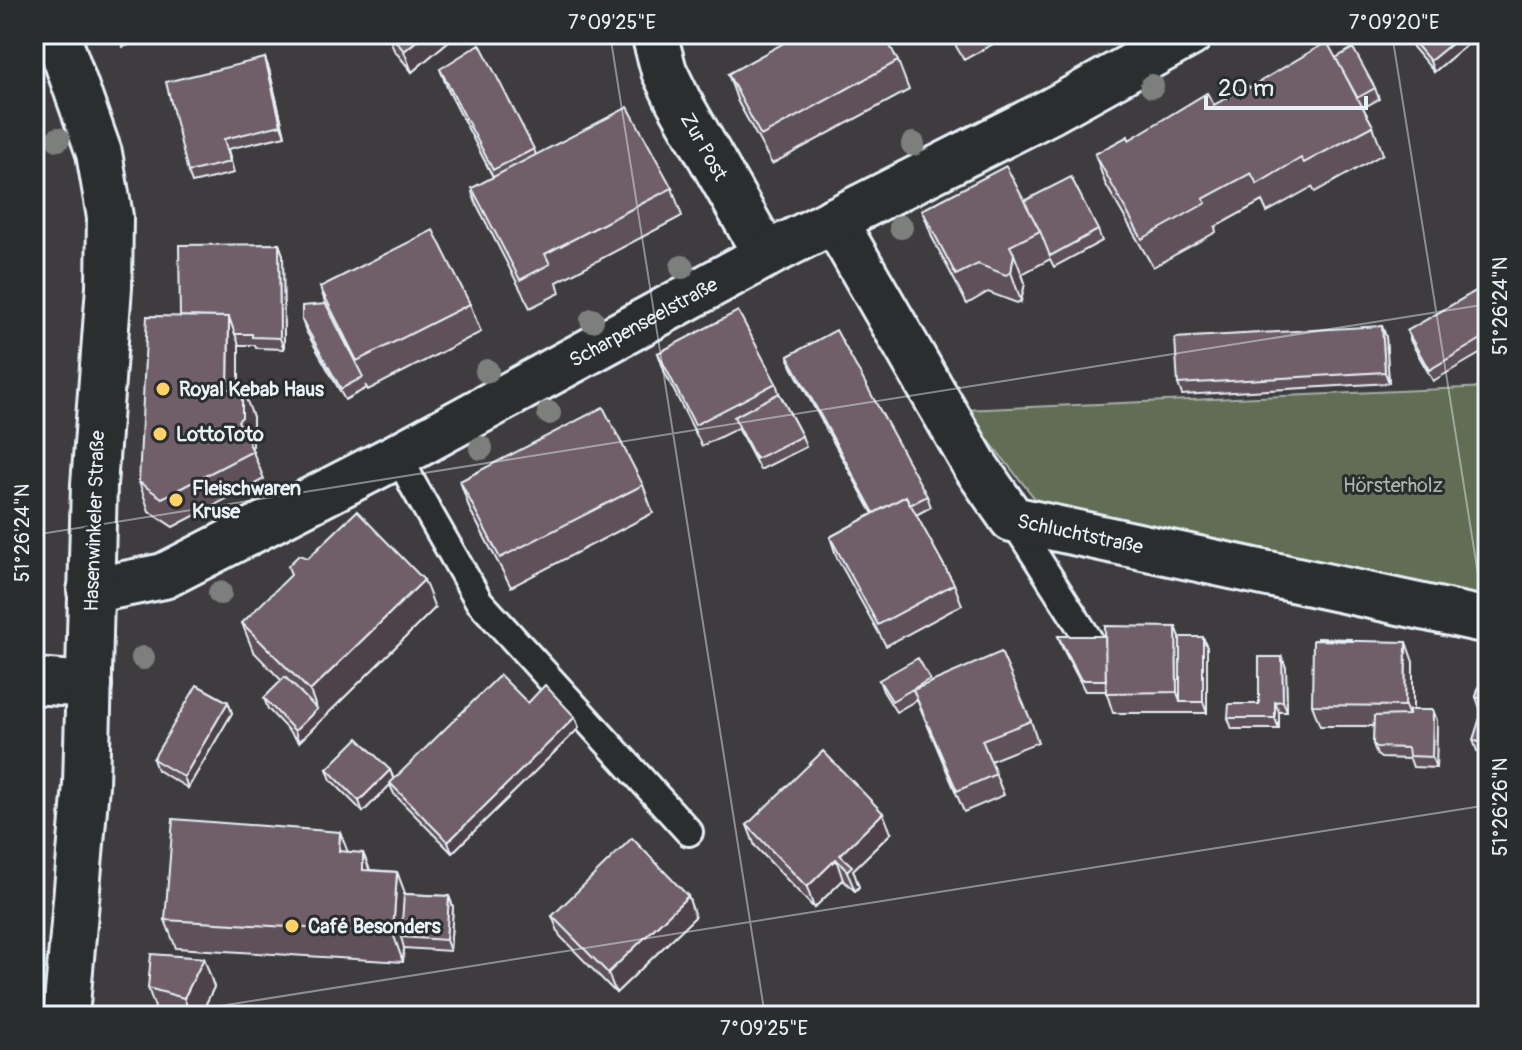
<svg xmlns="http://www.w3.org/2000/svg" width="1522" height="1050" font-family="Pangolin,sans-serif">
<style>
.green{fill:#626d54;stroke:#a5afa6;stroke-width:2}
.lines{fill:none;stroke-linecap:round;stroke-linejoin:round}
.lane-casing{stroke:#e8f1f8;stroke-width:32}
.street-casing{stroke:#e8f1f8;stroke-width:50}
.secondary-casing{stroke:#e8f1f8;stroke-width:50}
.lane{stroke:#2a2d2e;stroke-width:26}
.street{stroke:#2a2d2e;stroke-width:44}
.secondary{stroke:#2a2d2e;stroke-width:44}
.tree{fill:#7b7f7c}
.wall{fill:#5f515a;stroke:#e8f1f8;stroke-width:2}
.shaded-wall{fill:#4e424a;stroke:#e8f1f8;stroke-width:2}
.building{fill:#6f5e69;stroke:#e8f1f8;stroke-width:2}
.ticks{fill:none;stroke:#e8f1f8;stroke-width:2;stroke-opacity:0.45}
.poi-dot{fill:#ffd166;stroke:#2a2d2e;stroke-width:3}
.labels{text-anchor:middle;stroke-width:6;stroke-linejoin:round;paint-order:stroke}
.street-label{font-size:20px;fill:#e8f1f8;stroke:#2a2d2e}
.poi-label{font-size:20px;font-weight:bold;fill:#e8f1f8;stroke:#2a2d2e;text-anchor:start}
.park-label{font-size:20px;fill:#acb6ae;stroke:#2a2d2e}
.neatline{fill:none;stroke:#e8f1f8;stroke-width:3}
.ticks-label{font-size:20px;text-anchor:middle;fill:#e8f1f8}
</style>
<rect width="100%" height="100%" fill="#3f3c40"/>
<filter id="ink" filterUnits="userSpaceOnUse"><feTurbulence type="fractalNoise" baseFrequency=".0125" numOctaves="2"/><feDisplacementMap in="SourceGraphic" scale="16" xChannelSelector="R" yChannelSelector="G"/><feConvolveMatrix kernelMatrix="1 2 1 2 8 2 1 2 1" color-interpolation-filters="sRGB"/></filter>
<g filter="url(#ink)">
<path class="green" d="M1488,387V602L1045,511L964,410Z"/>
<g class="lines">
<defs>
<path id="lane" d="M399,455L413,485L479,601L689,832
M1012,519L1089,640"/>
<g id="street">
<path id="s1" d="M654,34L664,71L678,100L766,255"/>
<path id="s2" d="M834,220L976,467L1012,519L1488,621"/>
<path id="s3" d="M90,591L164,576L399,455L766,255L1051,111L1190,34"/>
<path d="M34,681L89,685"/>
</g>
<path id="secondary" d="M57,34L99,153L110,217L109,287L94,485L86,785L66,1016"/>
</defs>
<use href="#lane" class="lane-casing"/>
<use href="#street" class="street-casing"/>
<use href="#secondary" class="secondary-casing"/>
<use href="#lane" class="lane"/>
<use href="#street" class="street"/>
<use href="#secondary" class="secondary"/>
</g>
<g class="tree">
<circle cx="1152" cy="86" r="12"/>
<circle cx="58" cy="139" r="12"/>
<circle cx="913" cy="144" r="12"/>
<circle cx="901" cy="227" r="12"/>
<circle cx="682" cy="267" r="12"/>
<circle cx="592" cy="320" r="12"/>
<circle cx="487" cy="371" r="12"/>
<circle cx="549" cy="413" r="12"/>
<circle cx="481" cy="448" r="12"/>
<circle cx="220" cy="593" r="12"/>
<circle cx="143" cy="658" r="12"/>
</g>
<path class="wall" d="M112,34H159L123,47L119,37L113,39Z
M388,34H457L412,72L394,50Z
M949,34H1011L964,60Z
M1409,36H1477L1434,72L1413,47Z
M265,58L269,69L285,136L228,149L234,173L192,183L188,172Z
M1336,58L1375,88L1379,99L1363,108L1373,126L1383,154L1315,192L1312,187L1267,212L1262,201L1215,227L1216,232L1153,267L1105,183L1095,154L1214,105L1249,88Z
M898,61L909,90L772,164L738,102L728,74Z
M440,69L534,149L536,155L672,188L682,216L557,282L560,293L530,308L476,203L472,192L493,177L448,90Z
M1024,201L1098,230L1102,241L1054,267L1050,259L1022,274L1025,283L1021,301L1017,303L988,292L967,304L933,239L922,210Z
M279,244L283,255L284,349L256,348L255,345H239V388L253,417V446L251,447L264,479L173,527L149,511L139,482L180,316Z
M1488,284V349L1433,381L1411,342L1407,331Z
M320,287L470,304L481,332L368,390L365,385L367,388L345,400L306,331L302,320L326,305Z
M1382,326L1386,337L1389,383L1182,395L1178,384Z
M658,353L776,383L779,393L802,436L806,447L760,470L738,428L702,446L665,373Z
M788,356L927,496L931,507L916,515L954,584L962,605L886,646L837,558L830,537L873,514L792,367Z
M460,481L643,485L653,513L511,587L470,510Z
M435,608L299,742L268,709L264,698L282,681L253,651L242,623Z
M1176,627L1180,637H1203L1207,648V713H1113L1106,691H1085L1062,647L1058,636H1105Z
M1353,641L1413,662V710H1433L1437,721L1436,768L1413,767L1410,759L1381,758L1377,755L1373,744L1374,726H1320L1312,705Z
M1282,657L1286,668L1287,712H1279V729H1232L1228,718L1259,704Z
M1488,657V755L1477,751L1473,740L1482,714L1476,697Z
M930,679L931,682L1031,721L1038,742L990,761L1004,795L964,812L917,700L896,712L883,691L879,680Z
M228,702L232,713L188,788L157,770L153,759Z
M528,703L575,717L579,728L452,853L394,794L390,785L363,812L331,780L327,769L390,770L394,779Z
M747,825L891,833L853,870L859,887L855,891L843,880L814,908L755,846Z
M363,853L370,870L397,872L405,894L449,896L453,907L450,951L404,948L403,962L176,948L165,920Z
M688,896L695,917L616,993L560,936L552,916Z
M204,958L214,987L200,1016H158L148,988Z"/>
<path class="shaded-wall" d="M425,34H457L412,72L404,51Z
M1463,34H1476L1477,36L1434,72L1430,61Z
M265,58L269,69L285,136L281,125Z
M279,244L283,255L284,349L280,338Z
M1014,254L1025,283L1021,301L1011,272Z
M229,317L239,345V417L228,389Z
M1382,326L1386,337L1389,383L1385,372Z
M242,388L253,417V446L248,449L238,421Z
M424,580L435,608L299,742L295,731L317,709L310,691Z
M1176,627L1184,647L1180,702L1177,692Z
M1203,637L1207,648V713L1203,702Z
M1406,642L1413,662V726L1405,706Z
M1282,657L1286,668L1287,712L1283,701Z
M228,702L232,713L188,788L184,777Z
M1275,702L1279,712V729L1275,718Z
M1433,710L1437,721L1436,768L1432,757Z
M575,717L579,728L452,853L448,842Z
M390,770L394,781L363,812L359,801Z
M883,813L891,833L853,870L859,887L855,891L840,855Z
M340,832L351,860L339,851Z
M363,853L374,882L363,870Z
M836,859L843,880L814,908L807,887Z
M397,872L408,901L401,937L404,948L403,962L393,933Z
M449,896L453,907L450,951L446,940Z
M688,896L695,917L616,993L608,973Z
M204,958L214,987L200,1016H191L184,998Z"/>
<path class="building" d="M390,34H425L404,51Z
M800,34H884L898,61L761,136L728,74Z
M1411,34H1463L1430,61L1409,36Z
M1327,42L1373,126L1304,163L1301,158L1257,184L1251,173L1203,199L1206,203L1142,239L1095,154L1128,136L1129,140L1207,93L1214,105L1248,86L1249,88Z
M480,44L534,149L493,170L440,69Z
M1353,48L1375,88L1357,98L1336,58Z
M265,58L281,125L224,139L230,162L188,172L166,82Z
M628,107L672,188L545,254L550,264L520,280L472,188Z
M1006,166L1040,231L1010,246L1014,254L1011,272L1006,275L978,264L956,275L922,210Z
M1071,177L1098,230L1050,256L1040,231L1024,201Z
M433,230L470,304L357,361L320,287Z
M279,244L280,338L252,337V334H235L229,317L180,316L179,245Z
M1488,284V335L1429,370L1407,331Z
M326,304L363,377L341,389L302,320V306Z
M738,311L776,383L695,425L658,353Z
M147,316L229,317L228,389L242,388V417L238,421L253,451L162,498L139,482Z
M1382,326L1385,372L1178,384L1175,338Z
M836,330L927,496L910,505L906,496L874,513L788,356Z
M779,393L802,436L756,459L734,417Z
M603,407L643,485L500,558L460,481Z
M906,496L954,584L878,625L830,537Z
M357,511L424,580L310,691L242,623L291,575L288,566L299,555L308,558Z
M1105,626L1176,627L1177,692L1106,693Z
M1058,636H1105L1106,680H1081Z
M1180,637H1203V702H1180Z
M1317,638L1352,639V641L1317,640Z
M1313,640L1406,642L1405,706L1312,705Z
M1001,652L1031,721L982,740L996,774L957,791L913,690Z
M1259,657H1282L1283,701L1275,702V718H1228L1229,704H1259Z
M1488,657V701L1476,697Z
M918,658L930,679L892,701L879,680Z
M500,675L528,703L545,685L575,717L448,842L390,783Z
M285,677L317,709L295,731L264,698Z
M197,685L228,702L184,777L153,759Z
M1483,708L1488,710V745L1473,740Z
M1409,710H1433L1432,757L1409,756L1408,748L1377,747L1373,744L1374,716L1409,715Z
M358,738L390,770L359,801L327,769Z
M823,751L883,813L840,855L852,866L847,871L836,859L807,887L747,825Z
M173,819L340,832L339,851L363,853V870L397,872L393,933L165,920Z
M632,838L688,896L608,973L552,916Z
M404,894L449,896L446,940L401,937Z
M151,954L204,958L184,998L148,988Z"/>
</g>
<path class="ticks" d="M610,34L765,1016M1392,34L1488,637M34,535L1488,304M157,1016L1488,805"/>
<g class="poi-dot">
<circle cx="163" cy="389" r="8"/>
<circle cx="160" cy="434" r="8"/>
<circle cx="176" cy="500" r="8"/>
<circle cx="292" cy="926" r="8"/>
</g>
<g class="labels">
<g class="street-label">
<text dy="7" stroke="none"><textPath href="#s1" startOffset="124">Zur Post</textPath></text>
<text dy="7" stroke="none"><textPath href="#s3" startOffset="618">Scharpenseelstraße</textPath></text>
<text transform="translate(94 521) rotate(-88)" y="7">Hasenwinkeler Straße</text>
<text dy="7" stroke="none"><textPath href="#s2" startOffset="418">Schluchtstraße</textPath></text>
</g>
<g class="poi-label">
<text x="179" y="396">Royal Kebab Haus</text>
<text x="176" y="441">LottoToto</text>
<text x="192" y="495">Fleischwaren<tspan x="192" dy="23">Kruse</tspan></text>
<text x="308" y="933">Café Besonders</text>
</g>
<g class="park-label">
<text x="1393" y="492">Hörsterholz</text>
</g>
</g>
<rect width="1522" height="1050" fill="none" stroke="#2a2d2e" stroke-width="88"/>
<path d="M1206 96v12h160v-12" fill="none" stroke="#e8f1f8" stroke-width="4"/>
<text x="1218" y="96" font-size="24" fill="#e8f1f8" stroke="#2a2d2e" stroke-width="6" paint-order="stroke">20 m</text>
<rect x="44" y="44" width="1434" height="962" class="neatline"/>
<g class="ticks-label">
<text x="612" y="29">7°09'25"E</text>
<text x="1394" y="29">7°09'20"E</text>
<text transform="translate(1500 306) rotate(-90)" y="7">51°26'24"N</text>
<text transform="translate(22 533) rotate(-90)" y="7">51°26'24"N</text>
<text transform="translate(1500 807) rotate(-90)" y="7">51°26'26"N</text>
<text x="764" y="1035">7°09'25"E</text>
</g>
</svg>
